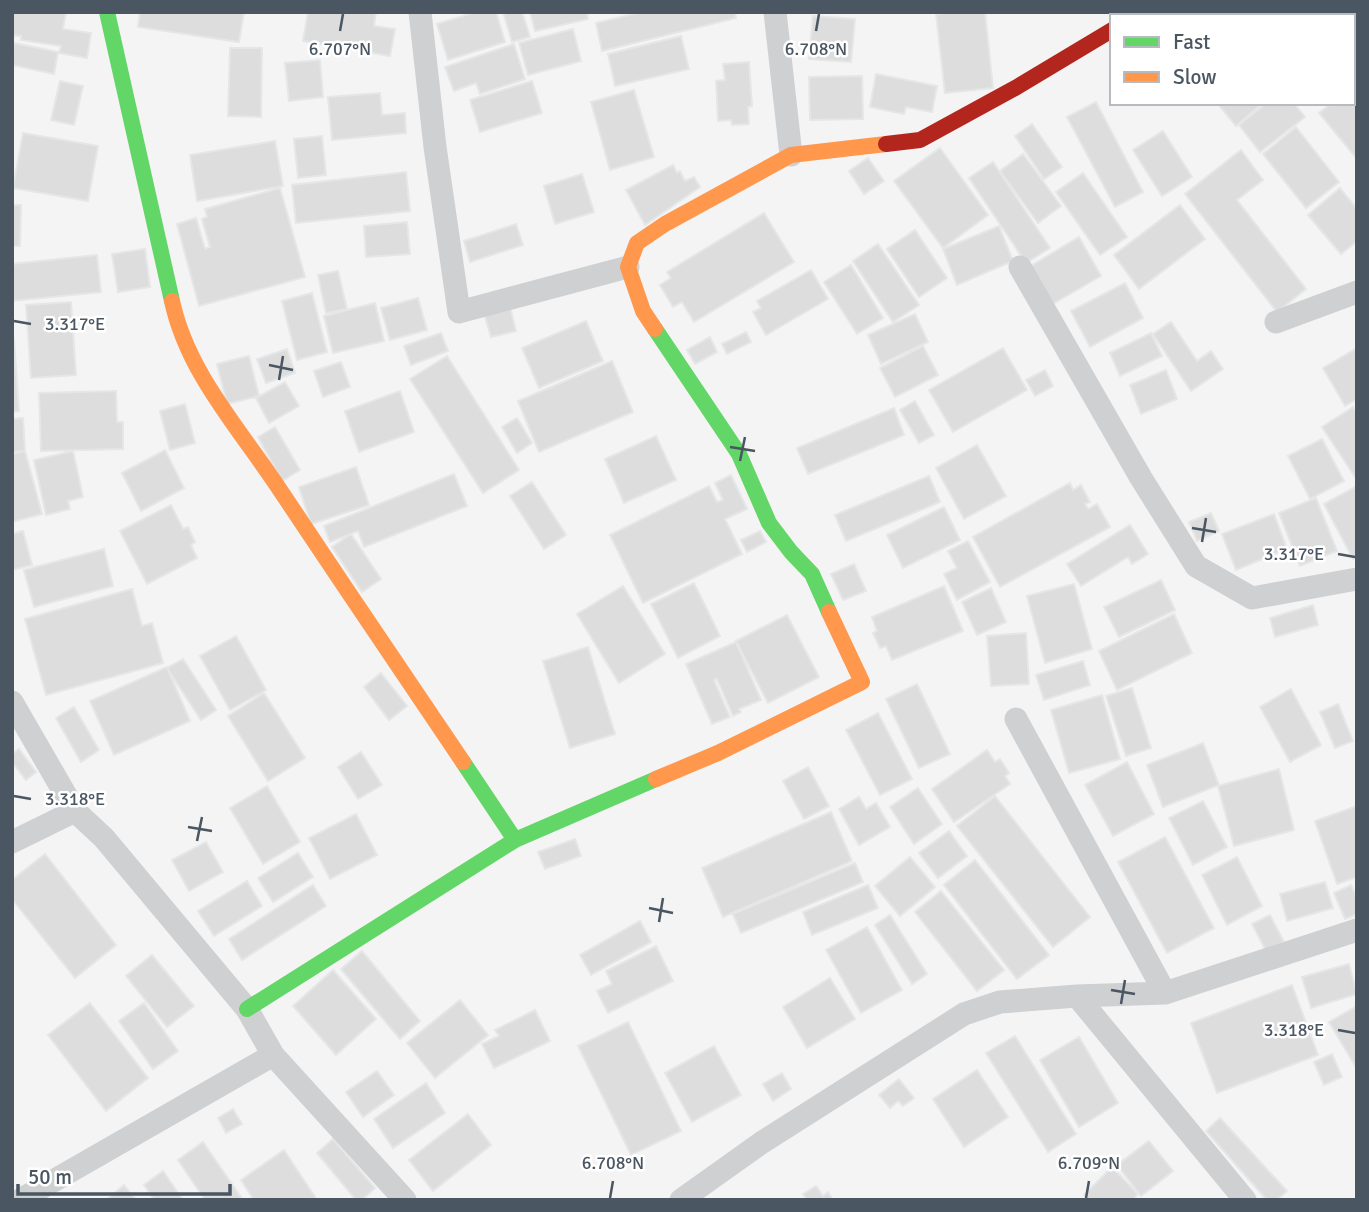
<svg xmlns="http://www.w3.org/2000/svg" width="1369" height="1212" font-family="Signika,sans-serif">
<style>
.building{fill:#ddddde;stroke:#e5e6e7;stroke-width:2}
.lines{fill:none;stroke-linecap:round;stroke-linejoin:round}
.street{stroke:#ced0d2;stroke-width:23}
.fast{stroke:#63d668;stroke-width:16}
.slow{stroke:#ff974d;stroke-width:16}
.jam{stroke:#b3261e;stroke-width:16}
.ticks{fill:none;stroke:#4a5661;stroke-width:2.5}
.ticks-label{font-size:18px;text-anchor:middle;fill:#4a5661;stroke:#fff;stroke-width:5;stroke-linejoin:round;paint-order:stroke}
</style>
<rect width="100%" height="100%" fill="#f4f4f4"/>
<path class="building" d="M13,12H66L63,29L91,33L87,58L59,53L61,46L21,40V36L12,35Z
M140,12H244L239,42L138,27Z
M308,12H376L374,26L395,29L390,56L303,41Z
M476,12H496L505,42L448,60L437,24Z
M503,12H522L530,37L512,42Z
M530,12H587L588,19L535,31Z
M642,12H735L736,18L602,51L596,23Z
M953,12H985L993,88L945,93L936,14Z
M1286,12H1326L1329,16H1289Z
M813,16L855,19L851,62L809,59Z
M573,29L581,61L528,75L519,43Z
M681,36L689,69L615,86L608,54Z
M14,43L58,52L54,74L12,65Z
M514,44L525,79L480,94L476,83L454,91L445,67Z
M230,48H262L261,117L228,116Z
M320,60L323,97L289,101L285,63Z
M749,62L752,106L748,107L749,124L732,125L731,120L718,121L716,81L725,80L723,64Z
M876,74L937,86L932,112L906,107L904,114L870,107Z
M862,76L863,119L810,120L809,77Z
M60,81L83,86L74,125L51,120Z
M532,81L542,113L480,132L470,100Z
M634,90L654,157L610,170L591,102Z
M380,93L382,115L405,113L406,133L332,140L328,97Z
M1096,102L1143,192L1115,207L1067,117Z
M1353,102L1357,106V159L1319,113L1332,103Z
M1217,103H1263L1236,126Z
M1266,103H1294L1305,117L1260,152L1239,125Z
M1032,124L1062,167L1044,179L1015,136Z
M1296,127L1339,182L1306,208L1263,154Z
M1163,131L1192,177L1162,196L1133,150Z
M23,133L98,146L88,201L13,188Z
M322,136L326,175L298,178L294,139Z
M275,141L283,186L197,201L190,155Z
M940,148L988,215L943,248L894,181Z
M1241,150L1263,180L1237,200L1306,289L1277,312L1185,194Z
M1023,154L1061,206L1038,223L1000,171Z
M868,158L884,181L864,194L849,171Z
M993,162L1050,248L1026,263L969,178Z
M673,165L677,173L680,171L685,181L694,177L700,187L645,225L626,190Z
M406,172L410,211L296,223L292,185Z
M1083,173L1127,237L1100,255L1056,192Z
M582,174L594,212L555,224L544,186Z
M280,188L305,277L199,306L177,224L196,218L205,249L210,247L202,219L207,217L205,209Z
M1340,188L1357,209V241L1341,254L1308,215Z
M12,205H21L20,246H12Z
M1180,205L1205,239L1139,289L1114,255Z
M764,213L794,262L694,322L682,302L673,307L660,285L671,278L667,272Z
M407,222L410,254L366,257L364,226Z
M516,224L523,245L470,262L464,241Z
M999,226L1013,261L957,285L943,249Z
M915,230L947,278L919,297L887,249Z
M1079,237L1101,276L1051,305L1029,267Z
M878,244L919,305L893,322L853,261Z
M145,249L150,287L118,292L112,254Z
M97,255L101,292L12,301V264Z
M851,265L883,318L857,334L824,282Z
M811,270L828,299L766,335L753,312L761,308L757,301Z
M338,271L347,309L326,313L318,275Z
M1125,283L1143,318L1090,347L1071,311Z
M312,293L327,352L297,360L282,301Z
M418,298L427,330L390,340L381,308Z
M508,299L516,331L491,337L482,306Z
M71,302L76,375L31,378L26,305Z
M375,303L384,341L333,353L324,316Z
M915,314L928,342L881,364L868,335Z
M586,321L603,361L539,388L522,348Z
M1171,322L1197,361L1211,351L1223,369L1191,391L1153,334Z
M746,332L751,342L727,354L722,344Z
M441,333L448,351L411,365L404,346Z
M1151,333L1162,356L1120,376L1110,353Z
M710,337L717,352L695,364L687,350Z
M14,339L19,411L12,412V340Z
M923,346L938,375L895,397L880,368Z
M1003,348L1027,390L953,432L929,390Z
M1357,348V399L1345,406L1323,368Z
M287,349L295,373L266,383L257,359Z
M249,356L259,396L227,404L217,364Z
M447,356L519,470L483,493L410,379Z
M612,361L633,412L539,452L518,401Z
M341,362L350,387L323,397L314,371Z
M1045,370L1053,386L1035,396L1026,380Z
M1166,370L1177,399L1141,414L1130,385Z
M285,382L299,406L269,423L256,398Z
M116,391L117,422H123V449L41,451L39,393Z
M400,391L414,432L359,452L345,411Z
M915,401L934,435L919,443L900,410Z
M185,404L195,443L170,450L160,411Z
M1353,407L1357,413V476L1355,477L1322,427Z
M894,408L904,435L808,474L797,448Z
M23,418L25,451L12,452V419Z
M517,418L532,443L517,453L502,427Z
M275,427L300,470L282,481L258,437Z
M656,436L676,480L624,503L605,459Z
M1322,439L1344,481L1310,499L1288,456Z
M977,445L1006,496L964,519L936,468Z
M165,450L184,488L141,511L122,473Z
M25,451L42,514L12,522V454Z
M73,451L83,497L68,501L70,509L46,515L34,460Z
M356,467L369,505L311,524L299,487Z
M454,474L467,506L364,547L358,531L330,542L324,526Z
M731,475L747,509L725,519L742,554L643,603L610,535L709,486L717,502L723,500L715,483Z
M929,476L940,502L846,541L835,515Z
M532,482L566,535L544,549L510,496Z
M1070,483L1073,490L1081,485L1090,502L1085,504L1088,509L1097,504L1110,527L1000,587L973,537Z
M1357,486V557L1353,559L1324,504Z
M1316,498L1337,551L1300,566L1279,513Z
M171,505L183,529L188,527L195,542L191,545L197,558L147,584L120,531Z
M944,507L960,540L903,568L887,535Z
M1211,513L1219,531L1197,541L1189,522Z
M1274,514L1287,549L1236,570L1222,534Z
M1130,525L1148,554L1132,564L1128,557L1081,586L1067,564Z
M23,531L32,565L12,570V534Z
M760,531L766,542L747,552L741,540Z
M351,534L381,579L362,592L332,547Z
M968,541L990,582L957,600L944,574L957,568L948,551Z
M104,549L113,586L34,607L24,570Z
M854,564L866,591L843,600L831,574Z
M1161,580L1175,610L1119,637L1104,607Z
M694,583L720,636L678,658L651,604Z
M1074,584L1092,649L1045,663L1027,596Z
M623,586L665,654L619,683L577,614Z
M944,586L963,631L892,660L886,646L880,648L873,633L877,631L872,617Z
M991,588L1006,622L977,635L962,602Z
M132,589L142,626L152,623L163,663L46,695L25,619Z
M1313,605L1318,625L1275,637L1270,618Z
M1174,614L1192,653L1117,690L1099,651Z
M787,615L819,677L768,703L736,641Z
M1026,633L1029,684L991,686L987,636Z
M236,636L266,690L230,710L200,656Z
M736,642L761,700L739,709L741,712L733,716L717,679L714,680L730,717L712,724L686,664Z
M588,647L615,734L570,748L543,661Z
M183,659L216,710L201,720L167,668Z
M1083,661L1090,685L1044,700L1036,675Z
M167,667L190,721L114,755L90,701Z
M381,673L407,706L389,720L364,687Z
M917,684L950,754L919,768L886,699Z
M1132,688L1151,748L1126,756L1106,696Z
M1291,689L1321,745L1290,762L1260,707Z
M264,693L305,758L268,781L228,716Z
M1102,695L1120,759L1069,773L1051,710Z
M1338,704L1353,741L1335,748L1320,712Z
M74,707L99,750L81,762L56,718Z
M878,713L912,779L880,795L846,730Z
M1203,743L1219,785L1163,807L1147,765Z
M19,749L36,772L26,780L12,762V754Z
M987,750L995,762L1000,759L1009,773L1005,776L1010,784L954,822L932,789Z
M361,752L382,785L358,799L338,767Z
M1127,762L1154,814L1113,836L1085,785Z
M808,767L829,806L804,819L783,781Z
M1279,769L1294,830L1234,846L1218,786Z
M267,786L300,842L263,864L230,808Z
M918,788L942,824L914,844L890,807Z
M995,796L1090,917L1053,947L957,826Z
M859,797L866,809L876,803L890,827L859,845L839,809Z
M1203,801L1227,847L1193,865L1169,818Z
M1357,806V877L1337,884L1315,821Z
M831,812L852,861L723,917L702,868Z
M356,814L377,855L330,879L309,838Z
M949,831L967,856L938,878L919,853Z
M1165,837L1214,928L1167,953L1118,862Z
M575,839L581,856L545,869L538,852Z
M206,842L223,872L189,891L172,860Z
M298,853L313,877L273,902L258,878Z
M45,854L116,945L75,978L12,899V880Z
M910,857L935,887L900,916L875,886Z
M1237,857L1262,906L1227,925L1202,875Z
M975,860L1049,955L1017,979L944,885Z
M855,863L863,882L741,933L733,914Z
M247,881L262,906L214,936L198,911Z
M1325,882L1333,908L1287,921L1280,894Z
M313,885L326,906L242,960L229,939Z
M868,885L878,908L812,935L803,912Z
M1351,885L1357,898V914L1345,919L1334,893Z
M941,891L1004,970L977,991L915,912Z
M890,915L927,974L912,984L875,925Z
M1270,915L1284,942L1266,951L1252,924Z
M640,921L651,942L591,975L580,955Z
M867,927L902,990L861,1013L826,950Z
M656,946L673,981L608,1013L597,991L612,984L606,971Z
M362,951L420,1021L400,1039L341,969Z
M152,955L194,1006L167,1027L126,976Z
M1349,964L1357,994L1311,1008L1302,977Z
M333,970L376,1019L336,1055L293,1006Z
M830,978L855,1019L807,1048L783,1007Z
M1292,985L1318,1055L1217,1093L1191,1023Z
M460,1000L488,1035L435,1078L407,1043Z
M90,1003L148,1078L106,1111L48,1035Z
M144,1003L178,1051L153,1069L119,1021Z
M1357,1006V1069L1329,1022Z
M535,1010L550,1041L494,1068L482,1044L499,1036L495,1030Z
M628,1022L681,1131L631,1155L578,1046Z
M1015,1036L1076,1134L1048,1152L986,1053Z
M1079,1037L1118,1103L1079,1127L1040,1060Z
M714,1046L741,1095L692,1122L665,1073Z
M1332,1054L1342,1077L1324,1085L1314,1062Z
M977,1070L1008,1117L964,1147L933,1099Z
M377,1071L394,1095L363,1117L346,1092Z
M782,1073L791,1089L773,1101L763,1084Z
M899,1079L914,1098L903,1106L898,1101L890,1108L879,1095Z
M426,1083L445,1113L393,1148L374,1119Z
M233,1109L242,1124L226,1133L218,1118Z
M468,1114L491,1145L433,1191L409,1160Z
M1220,1118L1287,1191L1277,1200H1267L1206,1131Z
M333,1139L375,1188L362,1200H356L317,1153Z
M1149,1141L1173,1171L1141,1196L1117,1165Z
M203,1142L243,1200H205L178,1160Z
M284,1150L317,1200H254L241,1180Z
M1112,1167L1138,1194L1133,1200H1088L1084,1195Z
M163,1171L183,1200H154L144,1185Z
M124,1185L136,1200H106Z
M816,1186L823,1196L828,1192L833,1200H807L803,1194Z"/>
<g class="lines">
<path class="street" d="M420,12L435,147L459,312L628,267
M775,12L791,155
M1134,16L1139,12
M1020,267L1141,478L1196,566L1252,598L1357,579
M1276,322L1357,292
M12,702L75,811L104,838L247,1009L273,1055L405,1200
M1016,719L1165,993
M12,842L75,811
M1077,996L1245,1200
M20,1200L273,1055
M681,1200L761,1143L964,1014L1000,1002L1077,996L1165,993L1357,930"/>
<path class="fast" d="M107,12L172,301
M655,329L739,454L769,523L791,552L812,574L829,612
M463,762L515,840
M247,1009L515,840L656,779"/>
<path class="slow" d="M172,301C187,371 237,426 276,484C338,577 400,669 463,762
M655,329L643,311L628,267L637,243L665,224L791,155L886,144
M656,779L718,753L862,682L829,612"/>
<path class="jam" d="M886,144L920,140L1017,87L1112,30"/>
</g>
<path class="ticks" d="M340,31L343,14M816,31L819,14M14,321L31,324M269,365L293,370M279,380L283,356M730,447L755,451M740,461L745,437M1192,528L1216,532M1202,542L1206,518M1338,554L1355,557M14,796L31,799M188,827L212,831M197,841L202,817M649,908L673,913M659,922L663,898M1111,990L1135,994M1121,1004L1125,980M1338,1030L1355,1033M610,1198L613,1181M1086,1198L1089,1181"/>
<g class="ticks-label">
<text x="340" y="55">6.707°N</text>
<text x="816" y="55">6.708°N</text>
<text x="75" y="330">3.317°E</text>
<text x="1294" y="560">3.317°E</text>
<text x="75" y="805">3.318°E</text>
<text x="1294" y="1036">3.318°E</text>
<text x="613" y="1169">6.708°N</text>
<text x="1089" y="1169">6.709°N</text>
</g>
<rect width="1369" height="1212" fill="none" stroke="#4a5661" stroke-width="28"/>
<rect x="1110" y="14" width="245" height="91" fill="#ffffff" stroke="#b7bbc0" stroke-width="2"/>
<rect x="1124" y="37" width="35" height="10" fill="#63d668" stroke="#b7bbc0" stroke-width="2"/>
<text x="1173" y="49" font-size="21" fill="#4a5661">Fast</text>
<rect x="1124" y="72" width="35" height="10" fill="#ff974d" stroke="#b7bbc0" stroke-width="2"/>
<text x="1173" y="84" font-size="21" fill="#4a5661">Slow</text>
<path d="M18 1184v10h212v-10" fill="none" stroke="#4a5661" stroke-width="3.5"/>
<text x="28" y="1184" font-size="21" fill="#4a5661" stroke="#ffffff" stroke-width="5" paint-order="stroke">50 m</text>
</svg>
